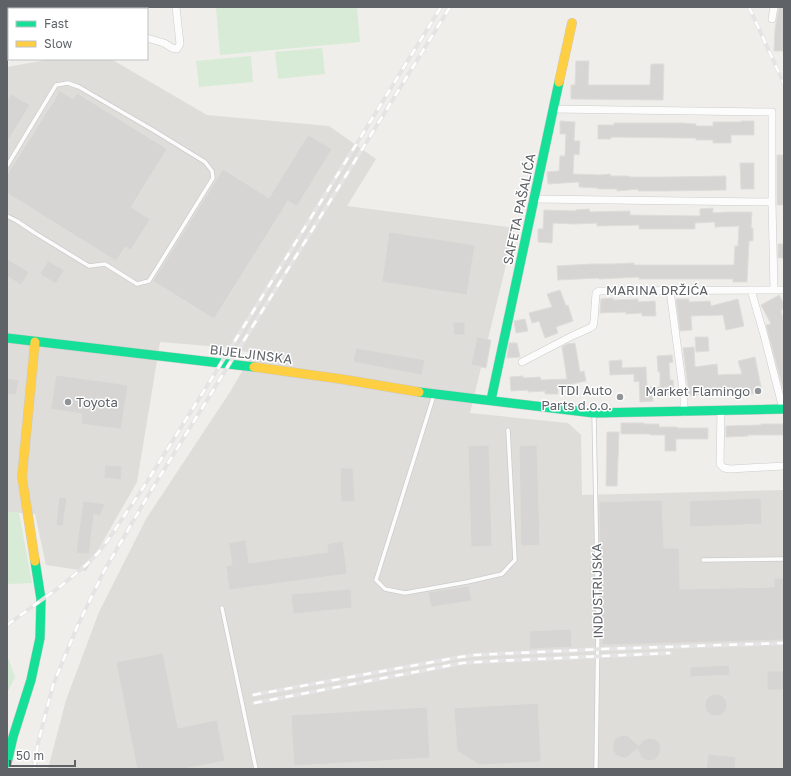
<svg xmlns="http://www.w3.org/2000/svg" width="791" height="776" font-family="'Golos Text',sans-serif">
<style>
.industrial{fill:#dfddda}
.green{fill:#d8ebd6}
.building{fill:#d6d5d3;stroke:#deddd9}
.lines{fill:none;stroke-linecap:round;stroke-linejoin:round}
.lane-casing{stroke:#cbcccc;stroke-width:5}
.street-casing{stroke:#cbcccc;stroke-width:8}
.fast-casing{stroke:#cacacb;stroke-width:10}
.slow-casing{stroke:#cacacb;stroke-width:10}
.lane{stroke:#fdfcfc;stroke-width:3.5}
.street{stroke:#fdfcfc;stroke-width:7}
.fast{stroke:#16e098;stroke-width:9}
.slow{stroke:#ffcf43;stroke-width:9}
.rail-casing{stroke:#e4e4e4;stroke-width:4}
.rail{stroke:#fff;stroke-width:2.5;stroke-dasharray:8;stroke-linecap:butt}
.poi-dot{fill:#919496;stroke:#fff;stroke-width:1.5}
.labels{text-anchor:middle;stroke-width:3;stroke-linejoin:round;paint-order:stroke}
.street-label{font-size:13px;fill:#5f6368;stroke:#fff}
.poi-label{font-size:13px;fill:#5f6368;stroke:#fff;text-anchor:end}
</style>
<rect width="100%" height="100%" fill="#efeeea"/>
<path class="industrial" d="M51,59H111L207,115L329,126L376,159L347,206L515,228L470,413L568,423L581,435L582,495L784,490V769H48L66,700L99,612L146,519L230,392L253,353L221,347L160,342L137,482L86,571L46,565L35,514L7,512V67Z"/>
<path class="green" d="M216,7H357L360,42L220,55Z
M322,48L325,74L278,79L275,52Z
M251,56L253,82L199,87L196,61Z
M7,512L19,513L32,583L7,584Z
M7,655L15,677L7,693Z"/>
<path class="building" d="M779,7H784V51H774L775,29Z
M576,61H589L588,85H650L651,64H664L663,100L571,99V85H575Z
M60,91L73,99L77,93L167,149L131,207L150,219L131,250L125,247L116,261L7,193V175Z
M11,94L30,105L7,142V101Z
M560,121L575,122L574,141H580L579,155L574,154L573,174L601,175L610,174L611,176H629V177H668L726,176V190L664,191H638V189L617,191V189H598V188L579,187V182L548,184L547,172L559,171L560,156H565L566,134H560Z
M741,121H754V135H731V143H713V140H696V138H683L611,137V139H598V125H614V123H682L696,124V126H713V122H741Z
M308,135L332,149L297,206L288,201L214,319L153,281L223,169L269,198Z
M777,155H784V205H777Z
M740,163H754V189H741Z
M713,208V213L728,212H752L751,228H753V241H749L747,282H733V279H639V277L599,279V278L558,280L557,266L591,264H612L634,263V265H734L735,246H738L739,226L715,227V222L695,223V229H639V225L597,226V223L574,224L553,223L552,243L538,242V229H543L544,210L576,211V210L589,209L590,212L630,211V215L700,216V209Z
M389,232L475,245L467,295L382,282Z
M778,244H784V258H778Z
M7,259L29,272L21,285L7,276Z
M48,261L64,270L56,284L40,274Z
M560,290L566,306L568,305L573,321L556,327L558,333L545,338L539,321L532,323L529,313L552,307L547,294Z
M779,295L784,304V309L781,310L784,323V389H783L766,325L771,324L761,305Z
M613,298V300L638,299V302L655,301L656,316H642V313L626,314V312L600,313L601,299Z
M676,299H689V302L710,301L711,306L738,299L744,326L726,330L723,315L691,316L692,330L680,331Z
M525,319L528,331L516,333L514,321Z
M453,322H465V335H454Z
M477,337L491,340L486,368L471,365Z
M695,337H708L709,351L696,352Z
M509,343H517L520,357L507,358Z
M575,343L580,372L584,371L586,381L558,387V394H545V391L528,392V390L511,391L510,377L523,376V378L540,377L541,380L567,379L562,347L567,344Z
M694,347L695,367L717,364L718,375L742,374L738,361L755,357L762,392L746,395L745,389L721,390V391L689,396L683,348Z
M356,348L425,360L422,375L353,362Z
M672,355L673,362L669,363L670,380H673L674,395L653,396V401L640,402L639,381L634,382V374L610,375L609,361L622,360V368L646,367L647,387H660V372H658L657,356Z
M56,375L128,385L121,429L81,424L82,414L51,409Z
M7,378L19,380L16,395L7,394Z
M621,423H644V424H659V427H677V428H708V439H676V451H665V435H650V434H621Z
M761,424H784V435H748V436L726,437V426L761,425Z
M607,432H619L617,486H606Z
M489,445L492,546L471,547L468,446Z
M537,445L540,545L521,546L519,446Z
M105,465L122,466L121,480L104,478Z
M340,468H353L355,501L341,502Z
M59,497L67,498L63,526H56Z
M761,498L762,524L690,527L689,501Z
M662,500L664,548H679L680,589L774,587V578H784V640L602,645L599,502Z
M83,501L105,504L100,516L94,514L89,554L76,553Z
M246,540L249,563L328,552L327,544L343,541L347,574L229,590L226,566L232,565L229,543Z
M469,586L472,601L431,607L428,592Z
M351,589L352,608L293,614L291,594Z
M571,629L572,647L530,649L529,631Z
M163,653L178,728L217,720L225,761L184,769H137L116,662Z
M729,665L730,675L690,677V667Z
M767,671H784V690H767Z
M705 705a11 11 0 1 1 22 0a11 11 0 1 1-22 0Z
M538,703L541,762L480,765L457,751L454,708Z
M427,707L430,758L294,766L291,715Z
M622,735L628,736L639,746L642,741L648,738L655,739L660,743L661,749L659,755L655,760L648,761L642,758L637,749L628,757L622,758L616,755L613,750V743L616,738Z
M708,754L736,757L735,769H706Z"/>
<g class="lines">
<defs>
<path id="lane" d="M7,166L56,85L68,83L79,87L153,130L205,162L212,171L213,178L149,281L137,284L105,264L89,266L35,233L17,221L7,216
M434,395L376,580L385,589L405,593L467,582L502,574L515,560L508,430
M594,414L598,620L596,769
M703,560L784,559
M222,608L256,769"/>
<path id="street" d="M772,19L774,7
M7,32H9
M147,38L164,43L172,48L177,49L180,44L176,7
M554,109L772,112V202
M534,199L772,202L774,290
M670,290L684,398V412
M751,290L764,335L783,409
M522,362L572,336L590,328L593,326L594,321L596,293L599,291L784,290
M721,411L720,464L724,468L730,469L784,466"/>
<path id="fast" d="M7,338L254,367
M419,392L594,413L784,409
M491,400L559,82
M7,763L13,737L31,680L40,638L41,599L35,561"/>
<path id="slow" d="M559,82L572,23
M35,342L22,477L35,561
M254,367L341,379L419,392"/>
</defs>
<use href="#lane" class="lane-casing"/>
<use href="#street" class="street-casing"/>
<use href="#fast" class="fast-casing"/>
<use href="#slow" class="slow-casing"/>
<use href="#lane" class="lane"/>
<use href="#street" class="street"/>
<use href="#fast" class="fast"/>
<use href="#slow" class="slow"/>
<defs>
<path id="rail" d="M749,7L784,84
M7,625L61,586L86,565L98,553L110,537L143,488L207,386L441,7
M253,695L460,657L475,655L602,649L784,643
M254,703L462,663L495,661L670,653
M34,769L38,743L53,685L77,627L104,571L149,494L450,7"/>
</defs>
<use href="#rail" class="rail-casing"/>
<use href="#rail" class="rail"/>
</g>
<g class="poi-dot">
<circle cx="758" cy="391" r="4"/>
<circle cx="620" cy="397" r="4"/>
<circle cx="68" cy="402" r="4"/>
</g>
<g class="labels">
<g class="street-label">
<text transform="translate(519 209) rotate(-78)" y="5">SAFETA PAŠALIĆA</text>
<text x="657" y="295">MARINA DRŽIĆA</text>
<text transform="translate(251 354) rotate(7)" y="5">BIJELJINSKA</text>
<text transform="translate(597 591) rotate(-91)" y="5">INDUSTRIJSKA</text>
</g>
<g class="poi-label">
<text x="612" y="395">TDI Auto<tspan x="612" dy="15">Parts d.o.o.</tspan></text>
<text x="750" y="396">Market Flamingo</text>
<text x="76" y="407" text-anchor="start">Toyota</text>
</g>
</g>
<rect width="791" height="776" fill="none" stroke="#5f6368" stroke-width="16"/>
<rect x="8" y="8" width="140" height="52" fill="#ffffff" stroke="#bfc1c3"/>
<rect x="16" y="21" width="20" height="6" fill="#16e098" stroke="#bfc1c3"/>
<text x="44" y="28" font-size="12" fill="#5f6368">Fast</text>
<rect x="16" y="41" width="20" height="6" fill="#ffcf43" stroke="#bfc1c3"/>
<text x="44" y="48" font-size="12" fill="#5f6368">Slow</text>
<path d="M10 760v6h65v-6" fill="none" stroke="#5f6368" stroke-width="2"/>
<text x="16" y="760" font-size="12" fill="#5f6368" stroke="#ffffff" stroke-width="3" paint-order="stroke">50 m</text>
</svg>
